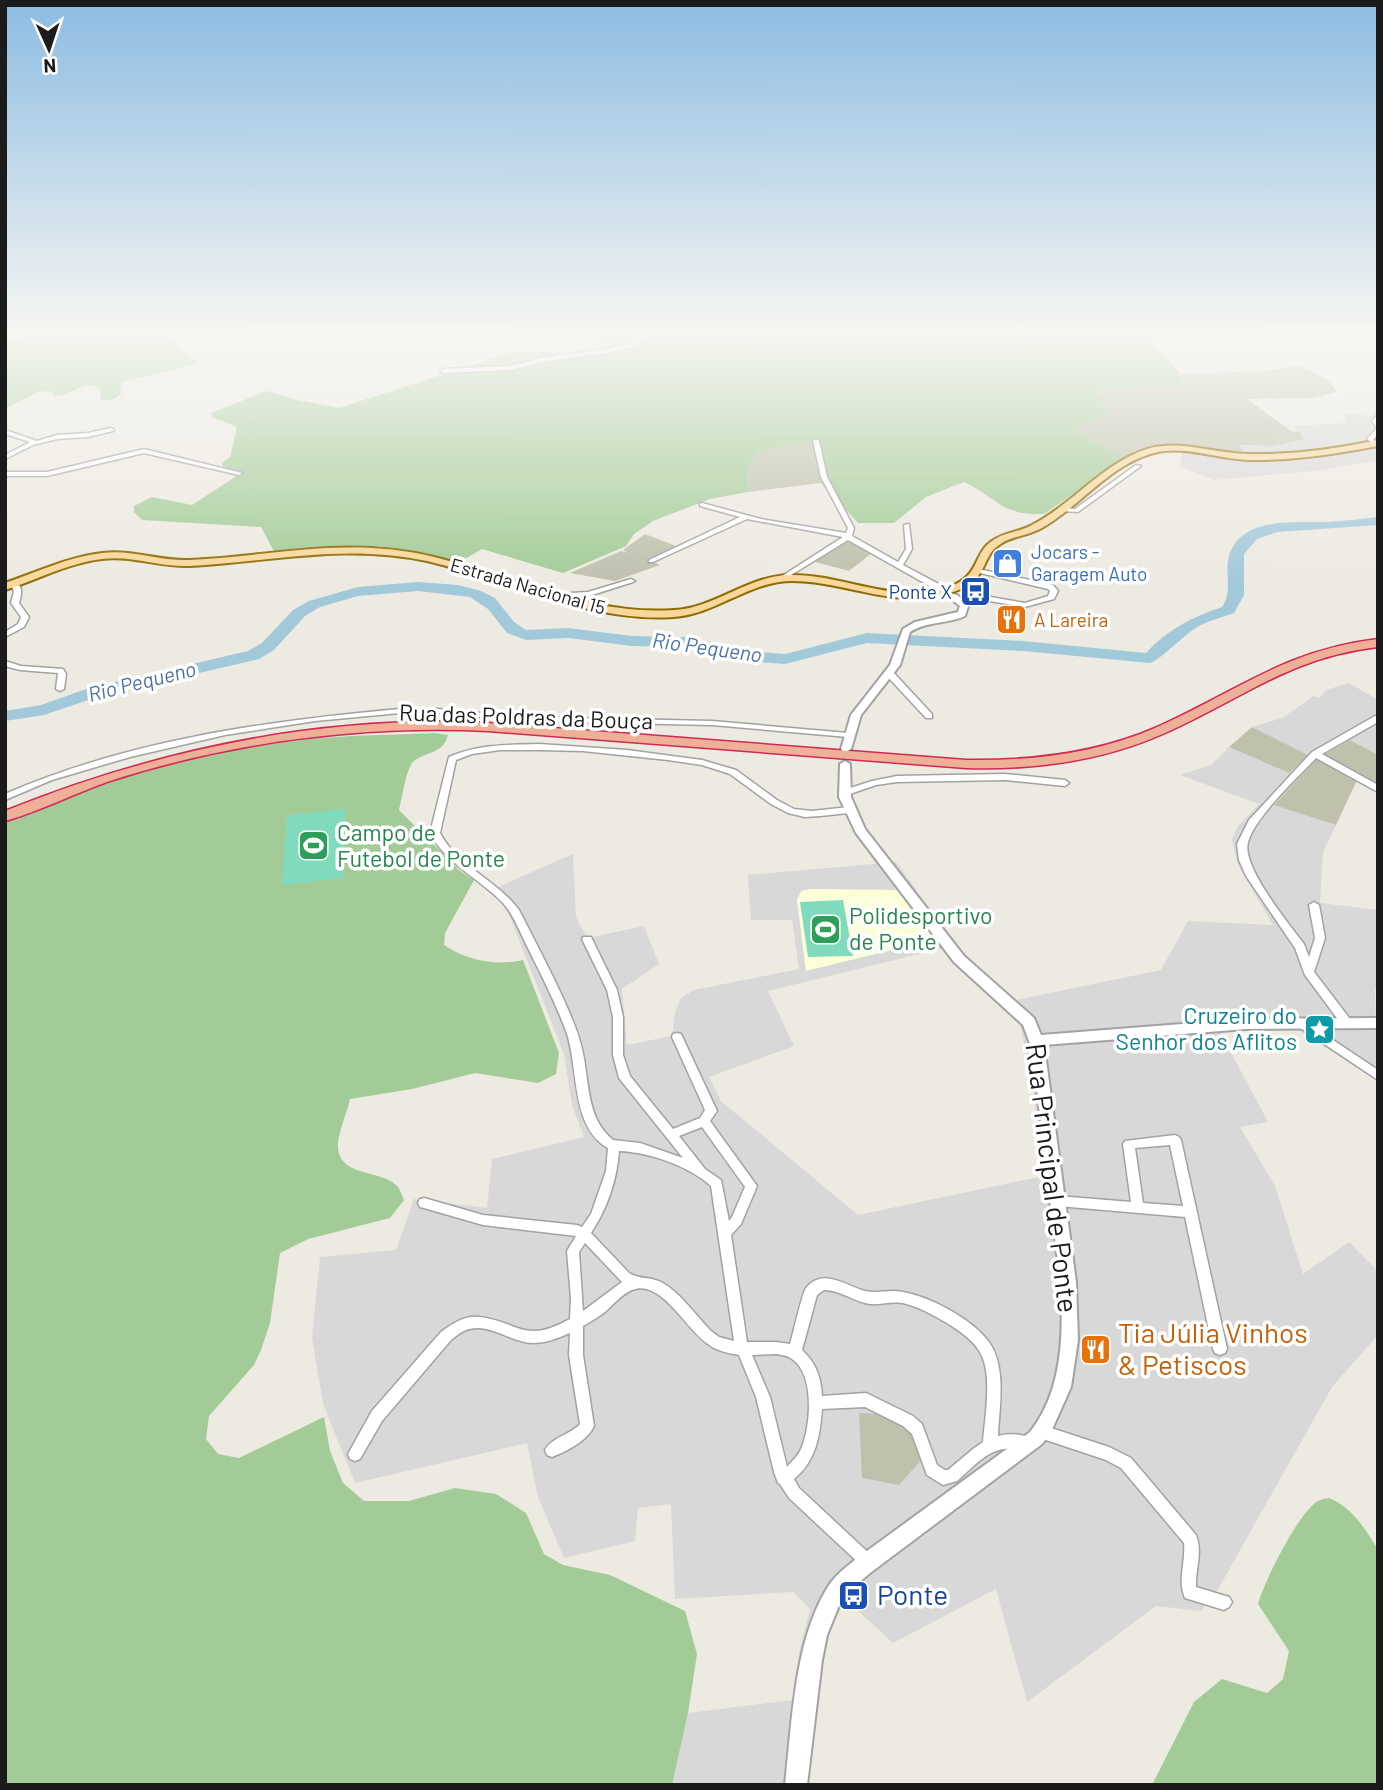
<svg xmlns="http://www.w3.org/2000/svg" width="1383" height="1790" font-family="Barlow,sans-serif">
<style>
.residential{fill:#d9d8d8}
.education{fill:#fbfed9}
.construction{fill:#bfc1ad}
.farmland{fill:#e7eccc}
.grass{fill:#c2e6a7}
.forest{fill:#a2cb97}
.pitch{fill:#80dbbe}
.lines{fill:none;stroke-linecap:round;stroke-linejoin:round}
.river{fill:#a2c9da;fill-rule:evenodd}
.minor-casing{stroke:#a2a2a2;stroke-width:3}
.tertiary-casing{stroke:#a2a2a2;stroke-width:4}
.primary-casing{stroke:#8f6b04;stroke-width:4}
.trunk-casing{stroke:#d12855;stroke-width:3}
.minor{fill:#fff;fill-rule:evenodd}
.tertiary{fill:#fff;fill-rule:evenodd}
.primary{fill:#f9d79a;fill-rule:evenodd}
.trunk{fill:#eeb097;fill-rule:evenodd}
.labels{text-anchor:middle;stroke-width:7;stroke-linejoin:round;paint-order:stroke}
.far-shop-label{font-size:19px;fill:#366cbe;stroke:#fff;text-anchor:start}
.far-street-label{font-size:19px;fill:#1b1b1b;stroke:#fff}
.far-transit-label{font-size:19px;fill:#164399;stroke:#fff;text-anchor:end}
.far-food-label{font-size:19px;fill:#c56008;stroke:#fff;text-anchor:start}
.far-water-label{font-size:21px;font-style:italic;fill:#4b72a7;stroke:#fff}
.street-label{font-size:23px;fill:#1b1b1b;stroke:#fff}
.leisure-label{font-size:23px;fill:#27864d;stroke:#fff;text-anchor:start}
.culture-label{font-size:23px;fill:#0d838f;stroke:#fff;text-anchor:end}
.near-street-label{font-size:28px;fill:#1b1b1b;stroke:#fff}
.near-food-label{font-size:28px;fill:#c56008;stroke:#fff;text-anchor:start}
.near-transit-label{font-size:28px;fill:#164399;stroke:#fff;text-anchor:start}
</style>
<rect width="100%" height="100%" fill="#edeae1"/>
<path class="residential" d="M1378,408V464L1372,461L1324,470L1214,480L1180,466L1183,446L1245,453L1238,445L1274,446L1304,438L1294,426L1345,423L1346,413L1370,416Z
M1349,683L1378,700V755L1350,740L1322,755L1274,804L1336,825L1323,852L1320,903L1378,910V987L1375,989L1378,1081L1293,1027L1220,1032L1268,1122L1240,1127L1275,1186L1303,1274L1349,1242L1378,1271V1335L1332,1387L1217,1591L1201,1611L1156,1606L1027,1702L996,1589L893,1643L845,1599L829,1633L816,1705L807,1785H672L688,1713L793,1700L799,1653L810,1609L793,1592L675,1599L671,1504L638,1508L635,1541L564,1558L538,1497L527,1443L355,1483L323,1404L312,1338L320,1257L396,1250L414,1199L487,1208L492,1159L584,1137L572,1105L564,1054L498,887L573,854L576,917L587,938L644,926L659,964L622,989L627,1045L672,1036L675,1012L681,998L694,990L799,969L792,920H751L748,875L896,862L956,945L768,991L794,1046L709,1077L721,1101L858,1215L1048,1175L1016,1000L1161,970L1188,921L1273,925L1237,863L1232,839L1238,826L1259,804L1180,775L1211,765L1229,747L1289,773L1308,755L1252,727L1282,718L1314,696L1319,698L1326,690Z"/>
<path class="education" d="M810,889L900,890L936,939L806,971L797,900L801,891Z"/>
<path class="construction" d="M1299,366L1327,379L1337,392L1313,398L1247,399L1291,431L1299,432L1304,439L1274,446L1239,445L1246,454L1179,445H1153L1136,450L1125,458L1083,434L1078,427L1107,415L1096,389L1182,387L1180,374L1263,371Z
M810,441L821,483L748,492L747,471L757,453Z
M645,534L676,546L648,560L660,565L615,581L570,573L621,551L628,553L623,550Z
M849,540L872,553L849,571L815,562Z
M1252,727L1308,755L1289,773L1229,747Z
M1350,740L1378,755V792L1357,780L1336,825L1274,805L1318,758Z
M859,1413L878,1414L913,1432L922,1459L899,1485L862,1478Z"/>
<path class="farmland" d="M1319,333H1366L1378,338V360Z"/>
<path class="grass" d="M554,333H643L633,343L606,349L603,347V339L556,336Z"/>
<path class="forest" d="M31,333H163L183,352L198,361L191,366L124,381L120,383L121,394L112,400H101L100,389C83,378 72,396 55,396L50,391L38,392L5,409V338Z
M643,333H1144L1180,374L1182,387L1096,389L1108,415L1078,428L1083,434L1125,458L1044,514C1001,516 997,497 964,482L926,497L894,523H858L821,483L810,441L757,453L747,471L748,492L710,499L653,521L634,534L626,546L563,573L482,549L458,563L379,546L275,553L261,527L142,520L134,512V506L152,497L192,505L238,475L224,470L222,463L230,457L237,427L212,417L211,413L267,391L297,400L339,408L509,353C548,346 612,367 643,333Z
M434,733L448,735C443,754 427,751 414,761C406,767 402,799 399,810L459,870L474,880L445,933L444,945C468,961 496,966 523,960L559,1053L556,1074L538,1083L475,1073L412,1089L350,1099C347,1113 340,1128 338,1142C335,1178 380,1169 396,1185C400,1188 402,1196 404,1200L390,1218L308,1239L280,1253L270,1323L261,1350L254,1365L209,1416L206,1439L218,1454L239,1458L324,1417L330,1451L343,1483L364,1501H409L455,1488L496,1494L526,1513L544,1554L563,1565L610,1575L685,1611L697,1654L688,1713L672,1785H5V821C102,779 205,751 310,739C351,735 392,735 434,733Z
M1329,1498C1352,1507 1366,1530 1378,1550V1785H1152L1194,1702L1222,1679L1267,1693L1283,1679L1289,1651L1258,1604C1265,1580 1295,1520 1314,1504C1317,1500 1324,1499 1329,1498Z"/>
<path class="pitch" d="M345,809L343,878L282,885L287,815Z
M843,900L853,956L808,957L800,902Z"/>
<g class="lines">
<path class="river" d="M1378,517V525L1277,532L1257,539L1244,554V595L1234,613C1223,617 1211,620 1201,625C1186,632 1161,660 1150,663L1023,651L867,643L785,664L760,662L685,647L632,646L568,638L526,640L507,633L488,609L470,597L418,591L358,596L320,607L305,616L274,650L259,659L100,696L44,715L5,721V711L41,705L89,688L248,651L262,643L293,610L309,601L358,587L418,582L458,585L481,591L495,598L514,622L526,630L568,628L632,636L685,637L760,652L785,654L867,633L1023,641L1146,653C1168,629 1193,617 1222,607C1234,589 1223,571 1230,553C1244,516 1296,523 1328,522C1345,521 1361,519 1378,517Z"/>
<defs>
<path id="minor" d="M34,333H45L5,341V338Z
M645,333H651L636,346L606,353L546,361L511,370L443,373L440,371L443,369L511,366L546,357L606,349L632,344Z
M1378,414V434L1373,439L1378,444L1375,446L1367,439L1377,428L1372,421Z
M111,428L114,430L113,431L88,437L57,439L33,445L5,459V455L30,442L5,434V430L37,441L57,435L88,433Z
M816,439L819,441L827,477L854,528L852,536L898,562L906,549L904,525L909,524L912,549L903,565L948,589V593H942L848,540L783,580H779V578L843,537L747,519L653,562H649V560L740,517L700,506V504L702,503L761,519L846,533L848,528L821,477L813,441Z
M144,449L242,473L239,475L144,453L47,476H5V472H47Z
M1136,465L1141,466L1078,512L1061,511L1058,509L1061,507L1075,509Z
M978,569L1053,585L1058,591L1054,599L1025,607L965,597L964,595L968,593L1025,603L1048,596L1050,591L1048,589L976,572L975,571Z
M631,579L635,581L633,582L589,596L553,598L549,596L553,594L588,592Z
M12,582H15C24,586 21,596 19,603L29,617L24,627L5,637V632L18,624L21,617L11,603L14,592L11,584Z
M5,661L21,666L63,669L66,674L64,689L60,691L56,689L58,673L20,670L5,666Z
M886,671H892L932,714V718H926L886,675Z
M400,709H438L525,717L712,721L848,733L852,735L848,737L712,725L525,721L438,713H400L315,721L225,735L130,757L52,780L5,800V794C129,740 266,721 400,709Z
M1375,716H1378V722L1322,754L1378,785V792L1316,758C1297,778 1255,817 1248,842C1241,866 1289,924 1304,944L1309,957L1315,938L1309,905L1314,902L1319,905L1325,938L1314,972L1350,1019L1351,1022L1350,1025H1342L1305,975L1295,948L1246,876L1239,860L1237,844L1249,820L1312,752Z
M539,744L627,750L702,760L736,770L777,800L794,809L812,811L849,807L853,810L849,813L820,816L805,817L788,813L771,804L730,774L702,765L668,760L583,751L539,750H500L472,754L456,760L440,833C457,866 497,880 519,910C534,939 549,968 563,998C570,1014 578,1031 582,1049C590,1081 585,1117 613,1140L640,1143L683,1158L619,1078L613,1055V1017L607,990L582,939L583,937H591L617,990L623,1017V1055L630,1076L673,1129L700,1118L705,1110L672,1037L673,1034L677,1033L681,1034L717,1111L710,1121L757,1186L741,1224L731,1235L747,1342H776L790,1344C793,1334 802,1294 806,1288C823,1267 846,1286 865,1291C878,1294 890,1289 903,1292C931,1297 972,1319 989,1342C1007,1368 999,1407 998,1436C1009,1433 1022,1434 1033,1439L1035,1444L1033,1449C1024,1452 1014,1448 1004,1449C986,1451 971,1469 957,1481L943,1485L927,1475L912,1434L903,1426L865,1407L822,1409C820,1436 816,1461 794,1479L799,1488L873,1557L876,1562L873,1567L868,1570L863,1567L789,1498L780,1484L778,1483L774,1472L756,1397L739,1355C728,1353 717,1351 708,1344C687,1331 661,1278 632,1290C622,1294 614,1304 606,1311C599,1317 591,1321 583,1326V1355L594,1426C587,1441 567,1451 552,1457L547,1455L545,1450C552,1437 570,1435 580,1424L569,1355L570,1333C558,1338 546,1343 533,1343C511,1343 486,1320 464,1331C459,1333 455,1337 451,1340L382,1421L360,1459L355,1461L350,1459L348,1454L372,1411L441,1332C467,1312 478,1314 507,1324C516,1328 525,1331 534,1331C547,1331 558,1325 570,1319L571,1298L567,1251L576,1236L483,1225L424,1208L420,1207L418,1203L420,1199L424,1198L483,1215L577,1225L582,1227L591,1214L606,1171L608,1148C570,1127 579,1066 566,1031C555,1001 540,973 526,944C519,930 513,914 503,903C479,878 446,864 430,833L449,757C480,744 506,745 539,744ZM702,1127L745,1187L732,1217L729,1221L721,1180L705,1169L679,1136ZM619,1151C649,1152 689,1166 711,1186L734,1341L719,1337L711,1331C695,1315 681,1293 661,1282C651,1277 638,1279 629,1273L591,1233C607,1209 617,1180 619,1151ZM585,1243L622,1282L583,1311L579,1252ZM824,1290C841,1290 854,1302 870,1304C881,1305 892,1301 903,1303C919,1307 933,1315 947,1323C960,1331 976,1342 982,1356C992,1379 985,1417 983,1442L973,1449L948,1470H945L937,1465L922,1424L913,1416L866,1393L822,1396C821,1377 816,1363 802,1350L817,1295ZM776,1354C782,1355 787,1355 792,1359C815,1374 811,1427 801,1449C798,1456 792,1461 787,1467L770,1397L752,1355Z
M1005,774L1065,780L1069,783L1065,786L1005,780L897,782L876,785L844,796L840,793L841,791L872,781L897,776Z
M1300,1018L1378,1070V1080L1296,1025L1295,1022L1296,1019Z
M1175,1135L1179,1137L1181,1140L1227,1349L1225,1353L1220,1355L1215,1353L1213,1349L1185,1217L1058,1206L1054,1205L1052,1201L1054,1197L1058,1196L1131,1202L1123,1144L1125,1141ZM1170,1145L1183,1206L1143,1203L1135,1148Z
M1042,1425L1109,1447L1131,1458L1196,1535C1203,1553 1195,1569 1196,1587L1229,1597L1232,1602L1229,1607L1224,1610L1185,1598C1177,1579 1186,1563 1184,1543L1121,1468L1106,1460L1037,1437L1035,1432L1037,1427Z"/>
<path id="tertiary" d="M974,572L978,575L965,616C948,624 927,621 910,632L900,665L861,715L851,749L846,752L842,751L841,749L851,715L890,665L903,629L915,622L958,612L960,606L951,599L933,593L938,590L957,595L962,599L970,575Z
M845,761L850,764L851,797L865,829L964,956L1034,1018L1041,1035L1246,1019L1378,1018V1028L1246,1029L1044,1045L1076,1282L1078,1340L1071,1387L1050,1434L1042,1444L870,1573L851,1589L840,1603L827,1635L822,1660L807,1785H785C792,1723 794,1644 826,1590C833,1577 845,1568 856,1559L1030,1432C1080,1369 1058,1266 1049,1193C1044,1145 1038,1097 1032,1049L1023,1025L954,962L856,833L839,797L840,764Z"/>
<path id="primary" d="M1378,440V446C1335,454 1292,461 1248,460C1217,459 1184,445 1154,453C1110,464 1079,508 1040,529C1027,536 1011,536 999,545C982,556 988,576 963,588C906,615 849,581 792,581C750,581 716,614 674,617C589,623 508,580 427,561C344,543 271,562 189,566C159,567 131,555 102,559C68,563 37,580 5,590V583C37,572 68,557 102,553C131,549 159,561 189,560C274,556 349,536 434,557C512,576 591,616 674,610C715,608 749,575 791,575C845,574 903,609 956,584C980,572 974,553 992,541C1004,532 1020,532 1032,525C1073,504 1103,463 1147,449C1180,439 1215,454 1248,454C1292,455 1335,449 1378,440Z"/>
<path id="trunk" d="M1378,639V647C1290,657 1242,699 1165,733C1103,761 1034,770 966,768L488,731C361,725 231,742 110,781C75,793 41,811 5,821V811C159,749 322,715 488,723L966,760C1031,761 1095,754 1155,728C1236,692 1285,650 1378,639Z"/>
</defs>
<use href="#minor" class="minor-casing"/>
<use href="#tertiary" class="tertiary-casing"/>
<use href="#primary" class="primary-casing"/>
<use href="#trunk" class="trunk-casing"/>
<use href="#minor" class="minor"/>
<use href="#tertiary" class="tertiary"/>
<use href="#primary" class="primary"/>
<use href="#trunk" class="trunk"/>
</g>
<linearGradient id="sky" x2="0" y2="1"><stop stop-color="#8cbce2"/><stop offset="0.57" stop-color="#f7f6f2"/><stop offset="1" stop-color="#f7f6f2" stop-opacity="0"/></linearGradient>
<rect width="1383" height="584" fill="url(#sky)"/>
<defs>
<symbol id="shop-square" viewBox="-11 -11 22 22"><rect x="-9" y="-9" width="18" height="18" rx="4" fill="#3f7fe0" stroke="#fff"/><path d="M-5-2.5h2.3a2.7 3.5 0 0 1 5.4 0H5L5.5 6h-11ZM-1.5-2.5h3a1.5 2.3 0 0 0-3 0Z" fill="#fff"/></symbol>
<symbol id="bus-square" viewBox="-11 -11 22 22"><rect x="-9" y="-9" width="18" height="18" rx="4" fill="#1a4fb4" stroke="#fff"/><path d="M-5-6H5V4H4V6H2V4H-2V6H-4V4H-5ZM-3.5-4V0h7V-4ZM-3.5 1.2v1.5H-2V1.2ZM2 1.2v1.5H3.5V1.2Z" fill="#fff"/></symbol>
<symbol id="restaurant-square" viewBox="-11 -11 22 22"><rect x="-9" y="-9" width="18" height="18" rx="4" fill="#e8710a" stroke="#fff"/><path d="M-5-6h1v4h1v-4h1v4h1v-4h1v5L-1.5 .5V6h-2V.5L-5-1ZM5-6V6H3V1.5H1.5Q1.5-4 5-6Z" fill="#fff"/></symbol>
<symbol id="stadium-square" viewBox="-11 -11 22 22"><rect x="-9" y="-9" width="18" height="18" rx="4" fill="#2e9e5b" stroke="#fff"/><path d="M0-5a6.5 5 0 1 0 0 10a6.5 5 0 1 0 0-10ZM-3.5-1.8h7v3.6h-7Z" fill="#fff"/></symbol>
<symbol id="sight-square" viewBox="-11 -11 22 22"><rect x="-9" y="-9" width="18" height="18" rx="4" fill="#0f9aa8" stroke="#fff"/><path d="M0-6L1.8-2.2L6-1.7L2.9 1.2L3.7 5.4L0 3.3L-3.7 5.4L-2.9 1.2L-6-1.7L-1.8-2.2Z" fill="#fff"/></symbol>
</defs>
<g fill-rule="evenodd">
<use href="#shop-square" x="990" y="546" width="35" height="35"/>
<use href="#bus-square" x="958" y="574" width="35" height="35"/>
<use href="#restaurant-square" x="994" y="602" width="35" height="35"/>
<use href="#stadium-square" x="296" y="828" width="35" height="35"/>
<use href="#stadium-square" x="808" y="912" width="35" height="35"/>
<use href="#sight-square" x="1302" y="1012" width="35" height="35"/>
<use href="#restaurant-square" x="1078" y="1332" width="35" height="35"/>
<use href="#bus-square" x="836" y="1578" width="35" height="35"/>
</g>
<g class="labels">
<g class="far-shop-label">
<text x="1031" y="559">Jocars -<tspan x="1031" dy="22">Garagem Auto</tspan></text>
</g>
<g class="far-street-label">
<text transform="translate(528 586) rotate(16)" y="7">Estrada Nacional 15</text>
</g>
<g class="far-transit-label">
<text x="952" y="599">Ponte X</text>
</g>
<g class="far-food-label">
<text x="1034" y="627">A Lareira</text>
</g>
<g class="far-water-label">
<text transform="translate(707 648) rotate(8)" y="7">Rio Pequeno</text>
<text transform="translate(142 682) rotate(-14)" y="7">Rio Pequeno</text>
</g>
<g class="street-label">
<text transform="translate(526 717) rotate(2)" y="8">Rua das Poldras da Bouça</text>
</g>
<g class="leisure-label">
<text x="337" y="841">Campo de<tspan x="337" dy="26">Futebol de Ponte</tspan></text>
<text x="849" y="924">Polidesportivo<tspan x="849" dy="26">de Ponte</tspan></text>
</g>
<g class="culture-label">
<text x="1297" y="1024">Cruzeiro do<tspan x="1297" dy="26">Senhor dos Aflitos</tspan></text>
</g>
<g class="near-street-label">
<text transform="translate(1052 1178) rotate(83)" y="10">Rua Principal de Ponte</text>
</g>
<g class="near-food-label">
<text x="1118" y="1343">Tia Júlia Vinhos<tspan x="1118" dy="32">&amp; Petiscos</tspan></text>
</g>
<g class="near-transit-label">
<text x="877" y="1605">Ponte</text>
</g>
</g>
<rect width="1383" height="1790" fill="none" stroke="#1b1b1b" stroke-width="14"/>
<g transform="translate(49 49) rotate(177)" stroke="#ffffff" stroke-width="5" paint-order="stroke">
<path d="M0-5L12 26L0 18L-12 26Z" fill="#1b1b1b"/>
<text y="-10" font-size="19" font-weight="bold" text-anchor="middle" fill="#1b1b1b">N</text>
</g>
</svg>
